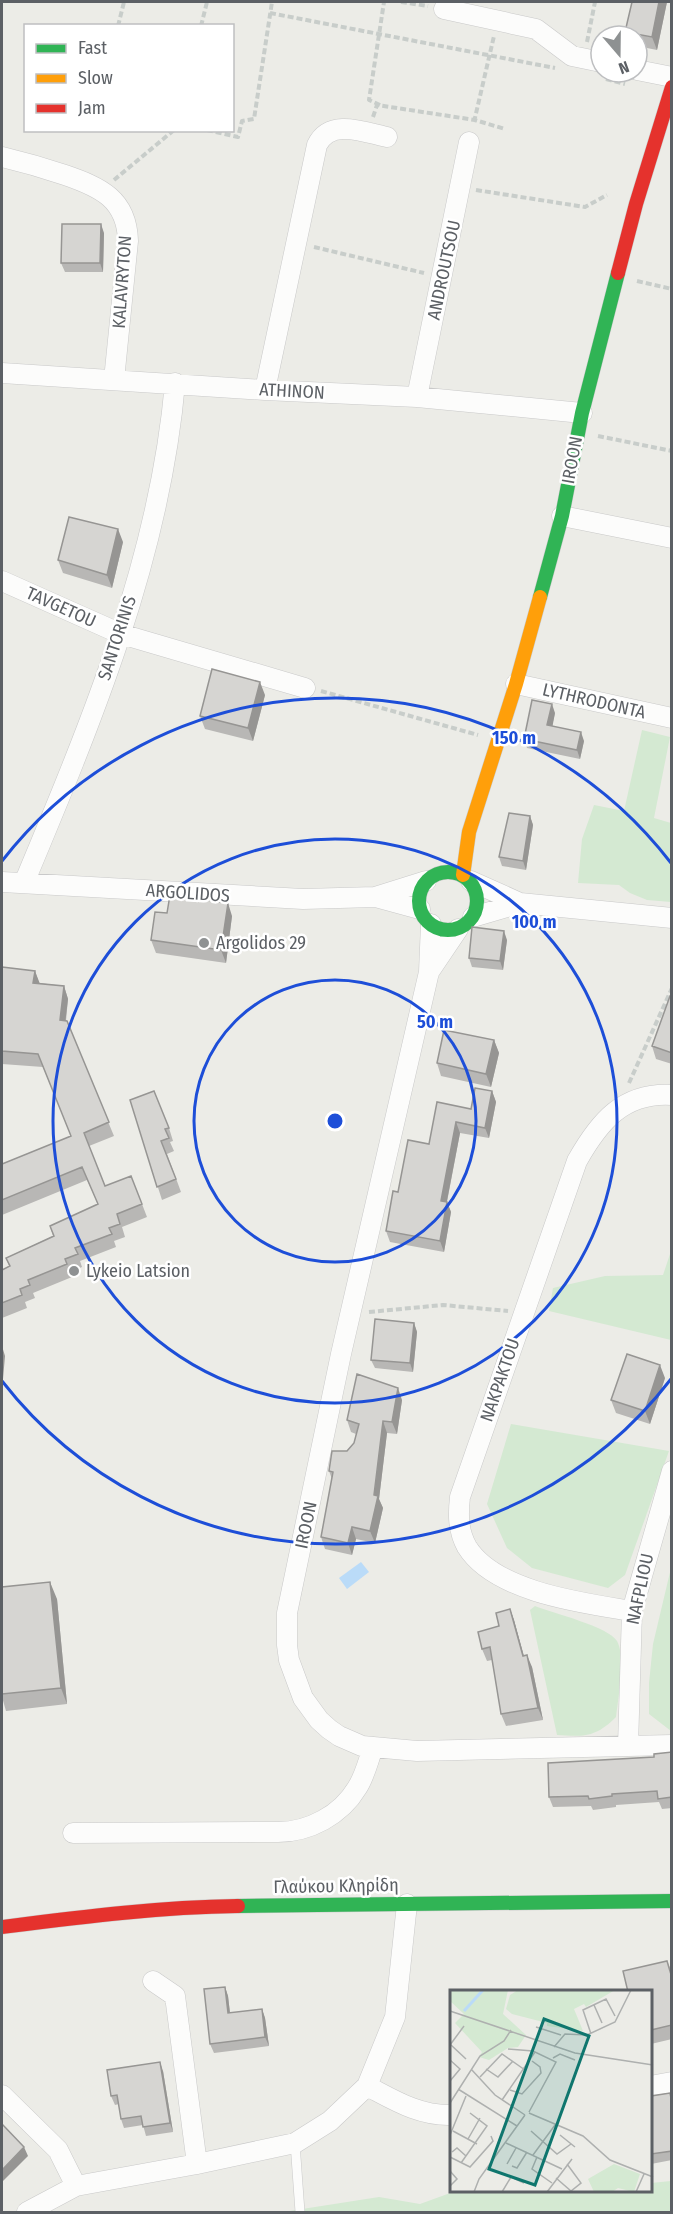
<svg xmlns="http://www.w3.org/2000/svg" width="673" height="2214" font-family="'Fira Sans Condensed',sans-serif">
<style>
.green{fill:#d4e9d2}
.water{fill:#badbf8}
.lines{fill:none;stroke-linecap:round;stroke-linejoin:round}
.lane-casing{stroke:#c9c9c9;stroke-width:10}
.street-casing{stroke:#c9c9c9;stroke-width:21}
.fast-casing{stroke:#c9caca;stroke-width:15}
.slow-casing{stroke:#c9caca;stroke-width:15}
.jam-casing{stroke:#c9caca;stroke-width:15}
.path{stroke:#c8cdca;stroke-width:4;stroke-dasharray:6 3;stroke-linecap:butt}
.lane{stroke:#fcfcfb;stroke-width:9}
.street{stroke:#fcfcfb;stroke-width:20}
.fast{stroke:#30b455;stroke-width:14}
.slow{stroke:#ff9f0a;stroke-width:14}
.jam{stroke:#e5322d;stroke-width:14}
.wall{fill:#b8b7b5}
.shaded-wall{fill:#969593}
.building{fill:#d6d5d2;stroke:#969593;stroke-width:1.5}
.ring{fill:none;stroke:#1d4ed8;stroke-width:3}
.poi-dot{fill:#8e9192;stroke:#fff;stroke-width:2}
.labels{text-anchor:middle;stroke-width:5;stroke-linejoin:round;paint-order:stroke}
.street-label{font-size:18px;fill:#5c6065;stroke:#fff}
.poi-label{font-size:18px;fill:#5c6065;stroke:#fff;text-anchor:start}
.inset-river{fill:none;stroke:#badbf8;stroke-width:3}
.inset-road{fill:none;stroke:#aeb0af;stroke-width:1.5}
.view{fill:#0f766e;fill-opacity:0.15;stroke:#0f766e;stroke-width:3}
.inset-edge{fill:none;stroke:#5c6065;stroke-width:3}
.centre{fill:#1d4ed8;stroke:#fff;stroke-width:3}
.ring-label{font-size:18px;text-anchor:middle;font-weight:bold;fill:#1d4ed8;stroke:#fff;stroke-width:5;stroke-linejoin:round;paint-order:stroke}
</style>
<rect width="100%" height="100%" fill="#ecece7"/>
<path class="green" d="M642,730L670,737L654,818L671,823V902L647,900L630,893L619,885L578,883L582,839L594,805L624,811Z
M671,1251V1340L549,1311L553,1288L605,1276L663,1275Z
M511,1424L669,1451L625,1575L608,1588L532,1568L507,1548L487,1504Z
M671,1568V1731L649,1714V1683L653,1644Z
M535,1606C553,1613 609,1627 617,1641C626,1657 618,1699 616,1717C596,1737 585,1737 557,1735L530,1610Z
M671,2181V2212H283L379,2197L420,2204L453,2192H650L651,2183Z"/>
<path class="water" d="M361,1562L369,1572L347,1589L339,1578Z"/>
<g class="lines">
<defs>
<path id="lane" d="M295,2143L300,2212"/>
<path id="street" d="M444,9L536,29L572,56L601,62
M637,70L672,77
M2,157C23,162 44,168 65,175C100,187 127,199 128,241L114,380
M2,373L265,390L417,397L582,413
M265,390L317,145C330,118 364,132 387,137
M417,397L469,142
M562,516L672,538
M2,581L121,634L305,688
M516,684L672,718
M471,881L520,903L672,918
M2,882L303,899L375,897L426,881
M24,883C91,723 160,558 175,383
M376,897L420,909
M473,917L520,903
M431,924L429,972L341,1354L287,1613V1645L289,1660L303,1698L319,1720L329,1729L339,1736L362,1746L417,1751L672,1745
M429,972L458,929
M632,1611C583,1603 495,1592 467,1547C458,1531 458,1515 460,1497L577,1161C599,1122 623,1092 672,1095
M628,1746L632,1611L672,1471
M73,1833L278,1832C309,1832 341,1815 357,1788C365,1776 368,1761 373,1748
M153,1981L175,1996L197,2164
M367,2086C394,2100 419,2116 451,2115
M650,2086L672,2082
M2,2095L58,2150L76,2186
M27,2212L76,2186L197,2164L295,2143L330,2121L367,2086L395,2017L407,1904"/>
<path id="fast" d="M540,597L562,516L582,413L618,273
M419 901a29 29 0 1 1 58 0a29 29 0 1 1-58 0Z
M238,1906L672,1901"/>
<path id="slow" d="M463,875L469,832L516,684L540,597"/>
<path id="jam" d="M618,273L636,204L672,87
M2,1927C81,1917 159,1907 238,1906"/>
</defs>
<use href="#lane" class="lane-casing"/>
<use href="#street" class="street-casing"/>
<use href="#fast" class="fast-casing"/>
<use href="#slow" class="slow-casing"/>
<use href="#jam" class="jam-casing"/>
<path class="path" d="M401,2L428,6
M270,13L555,68
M118,26L124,2
M201,26L207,2
M587,42L595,2
M606,79L625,84
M380,105L369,100L384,2
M373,117L377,105L475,120L505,129
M474,122L494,36
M207,130L238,137L242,121L254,119L272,2
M114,180L174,130
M476,190L585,207L607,195
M314,247L424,273
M637,281L672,289
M598,436L672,451
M321,691L478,735
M629,1083L672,988
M369,1312L443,1305L508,1311"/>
<use href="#lane" class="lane"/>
<use href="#street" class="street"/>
<use href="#fast" class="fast"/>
<use href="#slow" class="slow"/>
<use href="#jam" class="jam"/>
</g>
<path class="wall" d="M632,2H667L657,50L637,46V36H627L625,32Z
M104,233L103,272H65L61,263Z
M123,542L112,588L63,573L58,560Z
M265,695L253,741L205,729L200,716Z
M555,713L552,726L584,741L580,759L527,748L524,739Z
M530,816L533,825L526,870L502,866L499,857Z
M232,916L226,963L156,953L151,940Z
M507,940L503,970L472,967L469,958Z
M2,967L35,971L39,983L64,986L68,999L66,1021L114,1136L89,1146L105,1186L142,1204L147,1217L122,1227L125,1237L114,1241L116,1247L80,1261L82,1267L70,1272L72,1277L33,1293L35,1298L25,1302L27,1308L2,1318V1270L9,1266L6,1258L53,1236L50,1226L98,1204L87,1180L2,1215V1164L71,1136L43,1067L2,1064Z
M672,997V1064L656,1059L652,1046Z
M494,1040L499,1053L491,1087L441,1076L437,1063Z
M492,1091L496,1102L489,1138L460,1133L447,1202L451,1212L444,1252L390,1242L386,1231L398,1192L429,1144Z
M130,1100L169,1128L173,1141L170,1142L174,1151L167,1154L181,1192L162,1200Z
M414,1323L417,1332L413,1372L375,1368L371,1360Z
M665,1378L650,1424L616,1413L611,1400Z
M402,1400L397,1434L387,1433L379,1499L383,1508L375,1543L356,1539L352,1555L325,1549L321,1537L332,1479L329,1471L354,1443L356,1434L351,1432L347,1420Z
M2,1587L57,1599L67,1704L6,1711L2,1697Z
M510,1609L514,1620L524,1656L532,1667L543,1720L506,1726L501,1714L492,1660L487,1661L482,1649L499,1626Z
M672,1752V1808L662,1809L659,1802L616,1805V1807L593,1810L591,1806L553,1807L549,1797L654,1757Z
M667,1961L672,1972V2039L651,2044V1992Z
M225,1987L228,1996L230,2013L262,2009L265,2018L269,2046L214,2053L210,2044Z
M163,2071L173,2132L146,2136L143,2125L124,2128L121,2119L119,2104L115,2105L111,2096Z
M670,2093L672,2097V2160L651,2164V2096Z"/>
<path class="shaded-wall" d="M659,2H667L657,50L652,37Z
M101,224L104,233L103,272L100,263Z
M118,529L123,542L112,588L107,575Z
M260,682L265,695L253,741L248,728Z
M552,704L555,713L551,734L547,725Z
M581,732L584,741L580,759L577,750Z
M530,816L533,825L526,870L523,861Z
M228,903L232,916L226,963L221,950Z
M504,931L507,940L503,970L500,961Z
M35,971L40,984L33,983Z
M64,986L68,999L64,1033L60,1020Z
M494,1040L499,1053L491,1087L486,1074Z
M492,1091L496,1102L489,1138L485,1128Z
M456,1122L460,1133L445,1211L441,1201Z
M447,1202L451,1212L444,1252L440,1241Z
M414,1323L417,1332L413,1372L410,1363Z
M2,1346L5,1356L3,1379L2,1376Z
M660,1365L665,1378L650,1424L645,1411Z
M398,1388L402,1400L397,1434L392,1422Z
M383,1421L387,1433L379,1499L383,1508L375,1543L370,1531Z
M352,1527L356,1539L352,1555L348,1543Z
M50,1582L57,1599L67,1704L61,1688Z
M510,1609L514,1620L527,1668L523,1656Z
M527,1655L532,1667L543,1720L538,1708Z
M225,1987L228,1996L231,2022L228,2013Z
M262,2009L265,2018L269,2046L265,2037Z
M160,2062L163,2071L173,2132L170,2123Z
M24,2147L28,2156L2,2182V2170Z"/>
<path class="building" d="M632,2H659L652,37L625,32Z
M62,224H101L100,263H61Z
M69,517L118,529L107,575L58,560Z
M212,669L260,682L248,728L200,716Z
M532,700L552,704L547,725L581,732L577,750L524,739Z
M509,813L530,816L523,861L499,857Z
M170,895L228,903L221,950L151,940L155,912L167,913Z
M472,927L504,931L500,961L469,958Z
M2,967L35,971L33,983L64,986L60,1020L67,1021L109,1122L84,1133L105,1186L131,1176L142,1204L117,1214L120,1224L109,1228L112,1234L75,1248L78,1254L65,1259L67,1264L28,1280L30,1285L20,1289L22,1295L2,1303V1270L10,1266L6,1258L54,1236L50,1226L98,1204L82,1167L2,1200V1164L71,1136L38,1054L2,1051Z
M670,996L672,997V1053L652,1046Z
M444,1030L494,1040L486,1074L437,1063Z
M475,1088L492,1091L485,1128L456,1122L441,1201L447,1202L440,1241L386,1231L393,1191L398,1192L408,1140L429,1144L437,1102L471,1109Z
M154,1091L169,1128L165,1129L169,1138L161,1141L176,1179L157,1187L130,1100Z
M375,1319L414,1323L410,1363L371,1360Z
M627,1354L660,1365L645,1411L611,1400Z
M357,1374L398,1388L392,1422L383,1421L374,1495L378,1496L370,1531L352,1527L348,1543L321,1537L333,1472L329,1471L332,1451H347L354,1443L359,1424L347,1420Z
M50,1582L61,1688L2,1694V1587Z
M510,1609L523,1656L527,1655L538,1708L501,1714L490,1647L482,1649L478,1632L499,1626L496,1613Z
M672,1752V1797L658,1799L657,1791L612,1794V1796L589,1799L588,1796L549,1797L548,1763L654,1757V1754Z
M667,1961L672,1978V2025L651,2030V1992H628L623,1971Z
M225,1987L228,2013L262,2009L265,2037L210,2044L204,1989Z
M160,2062L170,2123L143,2127L141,2116L121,2119L117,2095L111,2096L107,2070Z
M670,2093L672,2103V2151L651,2154V2096Z
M2,2124L24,2147L2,2170Z"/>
<g class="ring">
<circle cx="335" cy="1121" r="141"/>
<circle cx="335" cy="1121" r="282"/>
<path d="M671 1379A423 423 0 0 1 2 1381M2 861A423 423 0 0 1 671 863"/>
</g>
<g class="poi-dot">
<circle cx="204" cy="943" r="6"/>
<circle cx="74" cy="1271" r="6"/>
</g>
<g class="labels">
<g class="street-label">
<text transform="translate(444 270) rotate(-78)" y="6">ANDROUTSOU</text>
<text transform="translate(122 282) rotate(-86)" y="6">KALAVRYTON</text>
<text transform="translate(292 391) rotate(3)" y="6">ATHINON</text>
<text transform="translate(572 460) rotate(-80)" y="6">IROON</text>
<text transform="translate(61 607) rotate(24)" y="6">TAVGETOU</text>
<text transform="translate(117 638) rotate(-72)" y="6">SANTORINIS</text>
<text transform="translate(594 701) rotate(13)" y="6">LYTHRODONTA</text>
<text transform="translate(188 893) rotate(4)" y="6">ARGOLIDOS</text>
<text transform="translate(500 1380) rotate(-71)" y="6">NAKPAKTOU</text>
<text transform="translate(306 1525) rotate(-78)" y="6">IROON</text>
<text transform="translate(640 1589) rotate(-78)" y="6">NAFPLIOU</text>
<text transform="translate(336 1886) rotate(-1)" y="6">Γλαύκου Κληρίδη</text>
</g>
<g class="poi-label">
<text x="216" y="949">Argolidos 29</text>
<text x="86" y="1277">Lykeio Latsion</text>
</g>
</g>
<g transform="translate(450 1990)">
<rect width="202" height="202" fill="#ecece7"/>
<path d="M0,0H58L53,24L76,45L68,57L58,58L39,70L29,67L32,62L5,33L14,24L0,11ZM68,0H165L136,17L134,14L124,19L133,41L97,36V33L62,24L56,19L60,5ZM164,174L190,184L184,202L168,198L162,202H144L138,189Z" fill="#d4e9d2"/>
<path class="inset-river" d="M14,21L33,0"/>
<path class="inset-road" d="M144,15L152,33M0,21L125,63L203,75M86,37L111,45M141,44L133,20L156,9L165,26M0,55L14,36M1,55L16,69M104,57L115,44L137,45L165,32L181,0M58,59L83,61L106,72L79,122M103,68L110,64L125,70M0,70L10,79L0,91M21,79L45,105L75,125M36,79L48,87L63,71M30,87L52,64L75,80M8,99L67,136M60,100L72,104L91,83L90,77L82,71M52,110L85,62M0,113L30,66L54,51L61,40M79,123L133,146L160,170L203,187M3,141L27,154M81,141L107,164L121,154M0,145L16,106M110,145L125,157M18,149L30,128M56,153L112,179M2,162L7,158L16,166M83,165L105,135M0,167L20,177L43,151L41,146M87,167L82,179L102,193M11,173L37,136L20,123M57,174L66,158M62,176L67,178L77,162M0,181L7,189L0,196M106,188L121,201L131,193L117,174M24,202L29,189L75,125M52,202L61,187L74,193M97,202L122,169M186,202L194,184"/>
<path class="view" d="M94,29L139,46L85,195L39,179Z"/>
<rect width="202" height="202" class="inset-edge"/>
</g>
<circle cx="335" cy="1121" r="9" class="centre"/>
<g class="ring-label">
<text x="514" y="744">150 m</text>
<text x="534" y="928">100 m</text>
<text x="435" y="1028">50 m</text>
</g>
<rect width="673" height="2214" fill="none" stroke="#5c6065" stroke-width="6"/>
<rect x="24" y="24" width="210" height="108" fill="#ffffff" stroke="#bebfc1" stroke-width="1.5"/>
<rect x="36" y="44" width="30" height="9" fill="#30b455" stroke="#bebfc1" stroke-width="1.5"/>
<text x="78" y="54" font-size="18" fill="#5c6065">Fast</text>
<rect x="36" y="74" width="30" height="9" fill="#ff9f0a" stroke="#bebfc1" stroke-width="1.5"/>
<text x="78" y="84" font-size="18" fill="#5c6065">Slow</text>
<rect x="36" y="104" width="30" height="9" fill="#e5322d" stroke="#bebfc1" stroke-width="1.5"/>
<text x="78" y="114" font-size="18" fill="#5c6065">Jam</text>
<g transform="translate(619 54) rotate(160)"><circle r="28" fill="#ffffff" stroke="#bebfc1" stroke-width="1.5"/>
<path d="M0-4.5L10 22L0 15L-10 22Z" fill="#8e9192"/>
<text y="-9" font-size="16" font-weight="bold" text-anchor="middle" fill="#5c6065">N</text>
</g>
</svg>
